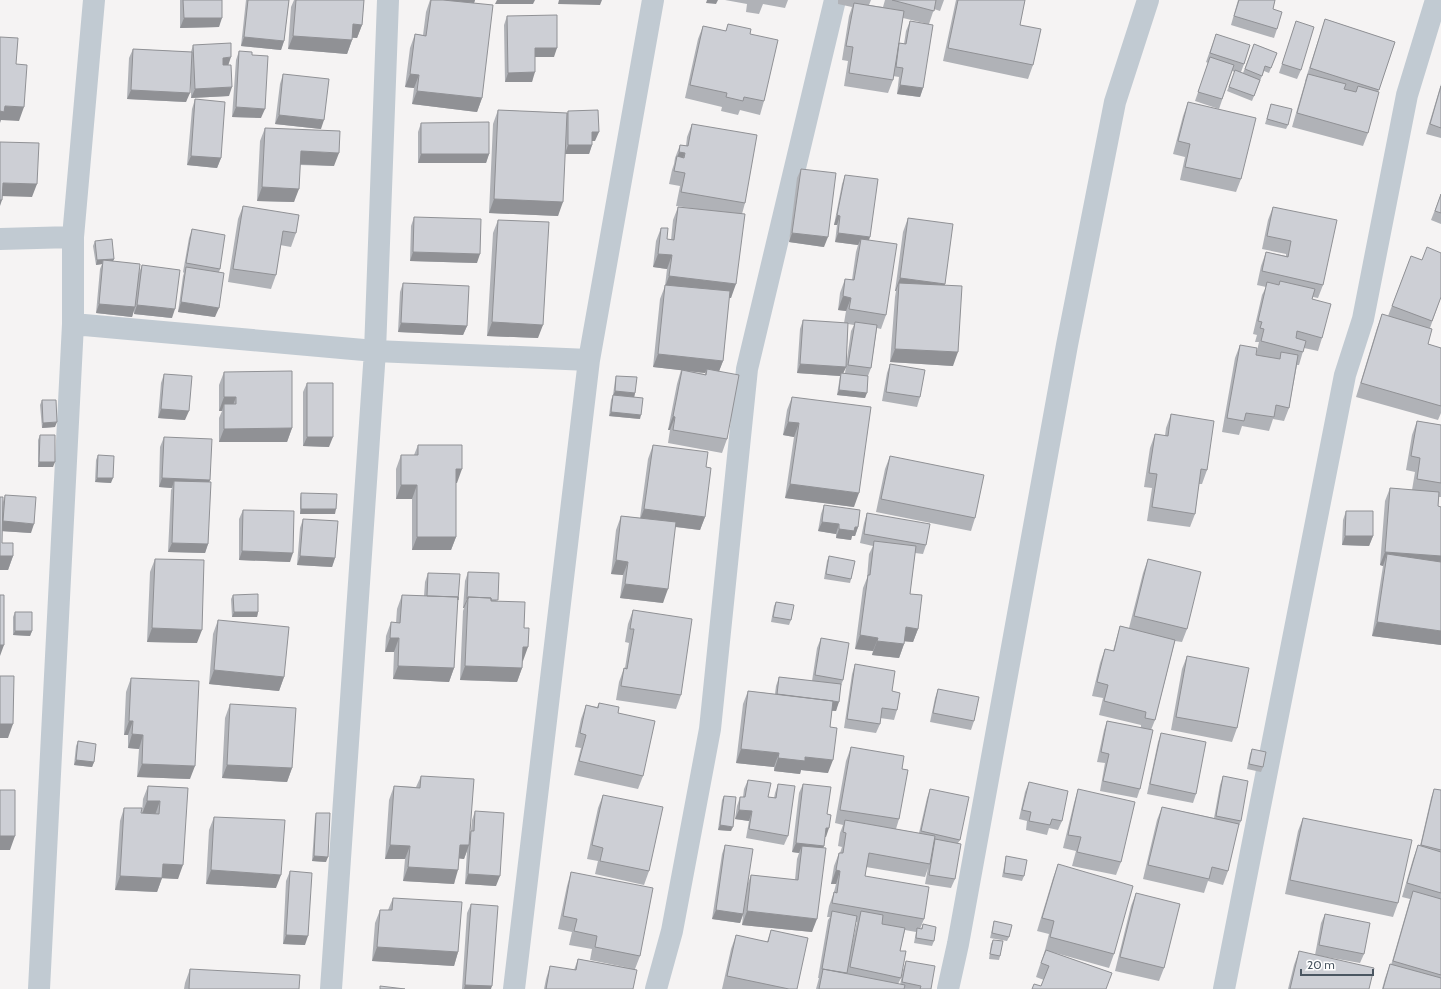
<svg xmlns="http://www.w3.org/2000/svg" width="1441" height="989" font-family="Cabin,sans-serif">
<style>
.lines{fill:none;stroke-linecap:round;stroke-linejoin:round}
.minor{stroke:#c1cad2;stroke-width:22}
.wall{fill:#b0b2b7;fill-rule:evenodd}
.shaded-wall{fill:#909195}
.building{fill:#cdcfd5;stroke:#909195}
</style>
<rect width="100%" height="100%" fill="#f5f3f3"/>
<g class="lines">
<path class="minor" d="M0,239L73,237
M73,324L375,351L589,360
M39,989L73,324V237L94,0
M331,989L375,351L388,0
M514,989L589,360L653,0
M656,989L672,931L710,729L747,369L835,0
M948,989L958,944L1067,345L1115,102L1148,0
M1224,989L1345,375L1363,319L1407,95L1436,0"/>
</g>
<path class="wall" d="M180,0H222L219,27L180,28Z
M246,0H289L284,41L281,50L241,46Z
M294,0H364L362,25L357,38H352V40L347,54L288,49L291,7Z
M430,0H475L474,3L482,98L477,112L412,104L414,88L405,87L410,48L415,34L423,35L426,12Z
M725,0H788L785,8L763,4L759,14L746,12L747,4Z
M838,0H871L869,5L883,7L885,0H944L940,11L934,9L929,24L923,88L920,97L897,94L899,77L893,76V80L888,93L844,86L848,61L842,60L849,16L852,7L838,4ZM903,18L928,24L910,21L906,31L904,44L899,43L898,47Z
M956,0H1025L1020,25L1033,65L1028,79L943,61Z
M1238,0H1275L1273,9L1277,29L1274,38L1231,25Z
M507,16L554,57H535L532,82H505L504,25Z
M1325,19L1395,42L1378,92L1368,133L1363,146L1292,127L1305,82V81Z
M1296,21L1301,70L1297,79L1279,73Z
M728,24L750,34L764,101L760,115L740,110L738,115L721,111L722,107L685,98L698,39L703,26L726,31Z
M1216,34L1244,64L1241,72L1243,73L1254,44L1277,53L1269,73L1264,71L1252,101L1227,91L1235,72L1232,71L1219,109L1195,101L1208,63L1206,62Z
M193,45L229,65V96L191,98V76L186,102L127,99L129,58L133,49L191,52Z
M239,51L252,55L261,118L232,117L236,60Z
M283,74L321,129L275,124L280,84Z
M1441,84V138L1426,134Z
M195,99L221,158L217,168L187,165L192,109Z
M1188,102L1241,179L1236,192L1180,180L1185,157L1173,154L1183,116Z
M1271,104L1288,125L1286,129L1265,124Z
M498,110L567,113L568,111L595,141H592V145L589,154H565L558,216L489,213L493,124Z
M421,123L489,154L486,163H418V132Z
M692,124L745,203L742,214L731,298H729L723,361L719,371L727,439L722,453L668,443L670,430H668L677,384L681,370L653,367L660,299L665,286L667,269L653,267L656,241L661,228L667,239L671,240L673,220L678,207L691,208L676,206L680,186L669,184L672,170L674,164L675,158L680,145L686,146L687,137ZM686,371L705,373V374Z
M265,128L334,166L300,165L294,202L257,201L260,141Z
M801,169L824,247L789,242L797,178Z
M845,175L869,240L886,315L881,329L877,328L871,368L868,376L865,398L837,395L840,376L797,373L800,329L803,320L844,323L846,311L838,310L840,293L845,279L852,280L856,252L858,245L835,242L837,225H834L842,184ZM848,324L854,325L851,331L845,373H843L846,367Z
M1441,194V224L1431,220Z
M243,206L296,233L291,247L280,245L276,275L271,289L228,282L238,219Z
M1273,207L1323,285L1318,298L1313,297L1312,299L1322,338L1318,351L1304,348L1299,365H1297L1289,408L1284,421L1273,419L1269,431L1242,426L1239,435L1222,432L1235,358L1240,345L1256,355L1260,356L1256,355L1259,342H1255L1257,335L1253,334L1262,295L1266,287L1257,285L1261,266L1266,252L1286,256V254L1262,249L1268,220Z
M414,217L477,263L410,261L411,226Z
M908,218L945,284L944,285L953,366L890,362L895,297L896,291H895L903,232Z
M498,220L538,338L487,336L493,233Z
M192,229L220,269L219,272L215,317L178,312L183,276L184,273L183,272L189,238Z
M95,241L114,259L113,261L139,273L142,265L172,318L134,314V310L132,317L96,313L100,269L102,264L96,265L93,246Z
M1411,256L1441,297L1430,328L1428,344L1441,348V413L1438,420L1356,397L1377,328L1382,314L1388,316Z
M403,283L467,326L463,335L398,332L400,292Z
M890,364L920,397L917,407L882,401L887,373Z
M224,372L292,428L287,442H219V418L222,411H219V385Z
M164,374L185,420L158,418L161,383Z
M616,376L635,393L634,397L640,419L609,416L611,400L613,395L615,380Z
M307,383L329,447L303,446V392Z
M792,397L854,507L785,498L794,437L783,435L787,410Z
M42,400L55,427L42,428L40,405Z
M1171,414L1207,470L1202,484H1199L1195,514L1190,527L1147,521L1152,488L1144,487L1150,448L1155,434L1165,436L1166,428Z
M1417,421L1441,425V497H1439L1438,506L1441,507V645L1372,636L1383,566L1380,565L1385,501L1390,488L1412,490L1415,472L1406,470L1412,435Z
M40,435L53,467H38V440Z
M164,437L209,482L208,544L205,553L168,552L171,490L172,488L159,487L160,447Z
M418,445L457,483H456V537L451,550H412V499H396V469L401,455H414Z
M653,445L706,467L705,517L700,530L675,527L663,603L620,598L623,575L611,574L616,530L621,516L640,518L648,459Z
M98,455L111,483L95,482L96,460Z
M890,456L975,518L971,531L876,512L885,469Z
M301,493L335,514H300V498Z
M5,495L31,533L2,531V543L13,556L8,570H0V497L3,502Z
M824,505L858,527L855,536H852L851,540L836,538V534L818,531L821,514Z
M243,510L290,562L239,560V519Z
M1346,511L1373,536L1369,546L1342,545L1343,520Z
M867,513L926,545L923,554L915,553L910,594L918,629L913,642L904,641V644L899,658L872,655L873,651L855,649L863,588L867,578L869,554L873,546L860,543L864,523Z
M303,519L335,558L332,567L297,565L300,528Z
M829,556L851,579L850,583L824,579L827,561Z
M155,559L197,643L147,642L150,572Z
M1148,559L1187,629L1182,642L1175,641L1155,720L1151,730L1140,789L1137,798L1100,791L1105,763L1097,762L1104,730L1107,721L1141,728V725L1099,715L1103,698L1092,696L1100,663L1105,649L1113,651L1116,640L1120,626L1129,628L1143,573Z
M468,572L524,628L523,661H522V668L517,682L460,680L463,611L464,608H463L465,581Z
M428,573L458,600L457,603L454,668L449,682L393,679L394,652H385L386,636L391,622L396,623L397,609L402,595L424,596L425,582Z
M233,595L258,612L257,617H232L231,599Z
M776,602L791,620L789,625L771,622L774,606Z
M633,610L681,695L676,709L616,700L619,682L624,668H625L629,643L625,642L628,624Z
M15,612L32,631L30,636L13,635V617Z
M218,620L284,677L279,691L209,684L213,634Z
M821,638L843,680L841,686L836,711H832L830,727L828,773L801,770L800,774L774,771V767L736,763L743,704L748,691L775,694L776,686L779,677L812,681L817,648Z
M1187,656L1237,728L1232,742L1171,730L1182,669Z
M855,664L892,691L897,710L894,720L880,718V724L876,733L844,728L852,674Z
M131,678L190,779L137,777L139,749L128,748V735H124L126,692Z
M938,689L974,721L971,730L930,722L935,698Z
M599,703L618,713L643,776L638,789L574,775L581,748L575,747L581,719L586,705L597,707Z
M230,704L292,768L287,782L222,778L225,718Z
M1161,733L1196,794L1193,803L1147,794L1158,742Z
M78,741L94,762L92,767L74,765L76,746Z
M851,747L902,769L899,819L896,829L919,833L927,798L930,789L960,840L958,843L955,879L951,888L925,884L928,868L925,877L866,867L865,876L924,919L920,929H921L923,924L934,941L932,946L914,943L916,932L905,930L900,951L901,978L898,984L900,985L903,970L906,961L931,989H816L819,978H818L828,920L830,917H827L829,906L834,892L836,884H831L834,866L839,853H840L842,847L838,846L840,833L843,825L835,823L846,761ZM856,922H857L849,958Z
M1252,749L1263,767L1261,772L1247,769L1250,754Z
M421,776L469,834L471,831L472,820L475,811L496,886L465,884L467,851L464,859L459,858L454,884L403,881L405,859H385L389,800L394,786L416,787Z
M1223,776L1241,821L1237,830L1228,871L1223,885L1208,881L1204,893L1143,879L1157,820L1162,807L1214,818L1220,785Z
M748,780L768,797L774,798L775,793L778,784L788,836L784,845L746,838L749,821L735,819L737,806L740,797H743L744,789Z
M1029,782L1062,821L1058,830L1049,828L1047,835L1026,830L1027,821L1019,819L1025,792Z
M803,784L827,814L826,837H825L823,848L812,932L742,925L743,915L740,923L712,919L722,854L725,845L748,883L751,875L795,880L797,859L799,853L792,852L799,793Z
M148,786L188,788L178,879L162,878L157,892L115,890L120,821L124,808L142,813L143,799Z
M1078,789L1121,862L1116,875L1072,866L1076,851L1063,848L1074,803Z
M1434,789L1441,790V989H1382L1385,978L1390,964L1391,965L1410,899L1402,897L1413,859L1418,845L1420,846L1431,798Z
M603,795L649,871L644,885L595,874L598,861L587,859L598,808Z
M724,796L731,831L718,830L722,800Z
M316,813L326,862L312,861L315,817Z
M214,817L276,888L206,884L209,830Z
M1303,818L1398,903L1393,917L1285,894L1298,831Z
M1006,856L1024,876L1022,881L1002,877L1005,861Z
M1058,864L1114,954L1109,968L1052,952L1112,973L1041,986L1044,980L1036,977L1045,950L1049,934L1037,931L1053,878Z
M290,871L305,945L283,944L286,881Z
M571,872L640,956L635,969L633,989H544L546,979L550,966L574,970L578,959L634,969L590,960L592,949L569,945L572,932L558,929L567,886Z
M1136,893L1164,968L1159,981L1115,971L1131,906Z
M393,898L458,952L454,966L372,961L375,923L380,910H388Z
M471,904L491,989H462L467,913Z
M1325,914L1364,954L1360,963L1315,955L1321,923Z
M994,921L1009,937L1007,941L990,938Z
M771,930L797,989H722L731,949L736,935L767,942Z
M993,940L1000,956L999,960L989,959L991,944Z
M1299,951L1369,989H1288L1294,965Z
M190,969L299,989H184L185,983Z"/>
<path class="shaded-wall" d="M440,0H475L474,3Z
M497,0H535L533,4H495Z
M559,0H602L600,5L558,4Z
M707,0H718L716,4L706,3Z
M184,18H222L219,27L180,28Z
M353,24L362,25L357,38L348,37Z
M293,36L352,40L347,54L288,49Z
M244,37L284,41L281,50L241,46Z
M535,48H557L554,57H531Z
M231,57L228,66L220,67L223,58Z
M535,72L532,82H505L508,73Z
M410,74L419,75L414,88L405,87Z
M900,85L923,88L920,97L897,94Z
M232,87L229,96L191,98L195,89Z
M131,90L190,93L186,102L127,99Z
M417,91L482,98L477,112L412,104Z
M5,106L24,107L19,121L1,120L0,123V111Z
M236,107L265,109L261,118L232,117Z
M279,115L324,120L321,129L275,124Z
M592,132H599L595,141H589Z
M568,145H592L589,154H565Z
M301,151L339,153L334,166L296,164Z
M679,152L685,153L680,166L677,158Z
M421,154H489L486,163H418Z
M191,156L221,158L217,168L187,165Z
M3,183L37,184L32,197L0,196Z
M262,187L299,189L294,202L257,201Z
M494,199L563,202L558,216L489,213Z
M0,200H2L0,206Z
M837,215L840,216L837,225H834Z
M792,233L828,237L824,247L789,242Z
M838,233L870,237L867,246L861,239L858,245L835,242Z
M413,252L480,254L477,263L410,261Z
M658,254L672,255L667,269L653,267Z
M114,259L112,263L103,260L102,264L96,265L97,260Z
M669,276L736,284L731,298L664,290Z
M900,278L945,284L940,297L899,283L896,291H895Z
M843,296L851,298L846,311L838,310Z
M181,302L219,308L215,317L178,312Z
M99,304L135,307L132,317L96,313Z
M137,305L175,309L172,318L134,314Z
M492,322L543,325L538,338L487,336Z
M401,323L467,326L463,335L398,332Z
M895,349L958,352L953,366L890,362Z
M658,354L723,361L718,374L707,369L705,373L653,367Z
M800,364L846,367L842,376L841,373L840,376L797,373Z
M839,390L867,393L865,398L837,395Z
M615,391L635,393L634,398L613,396Z
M224,397H236L231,411L224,404L222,411H219Z
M161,409L189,411L185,420L158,418Z
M611,412L641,415L640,419L609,416Z
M673,416L675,417L670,430H668Z
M57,422L55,427L42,428L43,423Z
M788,422L799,423L794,437L783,435Z
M292,428L287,442H219L224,429Z
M307,437H333L329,447L303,446Z
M39,462H55L53,467H38Z
M456,469H462L457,483H451Z
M97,478H113L111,483L95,482Z
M162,478L210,480L207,490L174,481L172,488L159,487Z
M790,484L859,493L854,507L785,498Z
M401,485H417L412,499H396Z
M301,509H336L335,514H300Z
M644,509L705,517L700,530L639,522Z
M3,521L34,524L31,533L0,531Z
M822,522L839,524L836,534L818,531Z
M855,527H858L855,536H852L851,540L836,538L839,529Z
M1345,536H1373L1369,546L1342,545Z
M417,537H456L451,550H412Z
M172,543L208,544L205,553L168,552Z
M242,551L293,553L290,562L239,560Z
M1385,552L1441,556V570L1387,554L1383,566L1380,565Z
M0,556H13L8,570H0Z
M300,556L335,558L332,567L297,565Z
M616,560L628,562L623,575L611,574Z
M625,584L668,589L663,603L620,598Z
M467,599H468L464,608H463Z
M234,612H258L257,617H232Z
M1377,622L1441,631V645L1372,636Z
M906,627L918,629L913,642L901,641Z
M152,628L202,630L197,643L147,642Z
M15,631H32L30,636L13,635Z
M860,635L878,638L873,651L855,649Z
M390,638H399L394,652H385Z
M877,641L904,644L899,658L872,655Z
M0,645H4L0,656Z
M523,647H528L523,661L518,660Z
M398,666L454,668L449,682L393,679Z
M465,666L522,668L517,682L460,680Z
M214,670L284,677L279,691L209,684Z
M777,695L839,702L836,711L774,704Z
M129,721H133L128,735H124Z
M0,724H13L8,738H0Z
M132,734L143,735L139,749L128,748Z
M741,749L779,753L774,767L736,763Z
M805,757L833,760L828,773L801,770L800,774L774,771L778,758Z
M76,760L94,762L92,767L74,765Z
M142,764L195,766L190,779L137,777Z
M227,765L292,768L287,782L222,778Z
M147,801H160L155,815L142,814Z
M739,810L752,811L749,821L735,819Z
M720,825L733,827L731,831L718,830Z
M826,828H829L826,837H823Z
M0,836H15L10,850H0Z
M796,843L824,846L820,856L802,846L799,853L792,852Z
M390,845L410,846L405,859H385Z
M460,845H469L464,859L455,858Z
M314,856L328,857L326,862L312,861Z
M163,864L183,865L178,879L159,878Z
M408,867L458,870L454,884L403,881Z
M211,870L281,875L276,888L206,884Z
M836,870L840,871L836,884H831Z
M468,874L500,876L496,886L465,884Z
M120,876L162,878L157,892L115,890Z
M716,910L743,914L740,923L712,919Z
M747,911L817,919L812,932L742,925Z
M286,935L308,936L305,945L283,944Z
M377,947L458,952L454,966L372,961Z
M465,985L492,986L491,989H464Z"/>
<path class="building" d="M183,0H222V18H184Z
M248,0H289L284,41L244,37Z
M296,0H364L362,25L353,24L352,40L293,36Z
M431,0H443L493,5L482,98L417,91L419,75L410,74L415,34L426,36Z
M892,0H936L934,11Z
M958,0H1025L1020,25L1041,29L1033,65L948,48Z
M1239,0H1275L1273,9L1282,12L1277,29L1234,16Z
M854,3L904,11L893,80L849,73L853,47L846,46Z
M557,15V48H535V72L508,73L507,16Z
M1325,19L1395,42L1379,90L1310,68Z
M910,21L933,25L923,88L900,85L903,68L896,67L899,43L906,44Z
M1296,21L1314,27L1301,70L1282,64Z
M728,24L751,29L750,34L778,40L764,101L744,97L743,101L726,97L727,93L690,85L703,26L726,31Z
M1216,34L1250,45L1244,64L1210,53Z
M0,37L18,38L16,64L27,65L24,107L5,106L4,112L0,111Z
M231,43V57L223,58V65H231L232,87L195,89L193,45Z
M1254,44L1277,53L1271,68L1265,66L1262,76L1245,69Z
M133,49L192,52L190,93L131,90Z
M239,51L252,52V55L268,56L265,109L236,107Z
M1210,57L1234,65L1222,99L1198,92Z
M1235,70L1260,80L1254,96L1229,87Z
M283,74L329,79L324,120L279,115Z
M1308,74L1346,84L1344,89L1356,92L1358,86L1379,92L1368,133L1297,113Z
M1441,86V128L1430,124Z
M195,99L225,102L221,158L191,156Z
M1188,102L1256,118L1241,179L1185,167L1190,144L1178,141Z
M1271,104L1292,109L1288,125L1267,119Z
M498,110L567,113L563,202L494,199Z
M598,110L599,132H592V145H568V111Z
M489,122V154H421V123Z
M692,124L757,135L745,203L681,192L685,173L674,171L677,156L684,158L685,153L679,152L680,145L688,146Z
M265,128L340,131L339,153L301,151L299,189L262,187Z
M0,142L39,143L37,184L3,183L2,200H0Z
M801,169L836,173L828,237L792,233Z
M845,175L878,179L870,237L838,233L840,216L837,215Z
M1441,194V213L1435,211Z
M243,206L299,215L296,233L283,231L276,275L233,269Z
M678,207L745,214L736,284L669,276L672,255L658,254L661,228H668L667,239L674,240Z
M1273,207L1337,220L1323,285L1262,271L1266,252L1288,257L1291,241L1267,236Z
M414,217L481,219L480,254L413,252Z
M908,218L953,224L945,284L900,278Z
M498,220L549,222L543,325L492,322Z
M192,229L225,235L220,269L186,263Z
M112,239L114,259L97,260L95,241Z
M861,239L897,244L886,315L849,309L851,298L843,296L845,279L854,280Z
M1427,247L1441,253V297L1432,321L1392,306L1411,256L1422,260Z
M103,260L140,264L135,307L99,304Z
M142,265L180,270L175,309L137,305Z
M186,267L224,273L219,308L181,302Z
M1280,281L1315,289L1312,299L1331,304L1322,338L1297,331L1296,338L1306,341L1303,352L1261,341L1264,329L1260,328L1262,322L1258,321L1267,282L1279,285Z
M403,283L469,286L467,326L401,323Z
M899,283L962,286L958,352L895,349Z
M665,285L730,291L723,361L658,354Z
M1382,314L1432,329L1428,344L1441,348V406L1361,383Z
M803,320L848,323L846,367L800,364Z
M855,322L877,325L871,368L848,365Z
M1240,345L1257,348L1256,355L1280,359L1281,352L1298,355L1289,408L1276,405L1274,417L1246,413L1244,421L1227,418Z
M890,364L925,370L920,397L886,392Z
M707,369L739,375L727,439L673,430L675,417L673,416L682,370L706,375Z
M292,371V428L224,429V404H236V397H224V372Z
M841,373L868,376L867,393L839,390Z
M164,374L192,376L189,411L161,409Z
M616,376L637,377L635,393L615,391Z
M307,383H333V437H307Z
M613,395L643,398L641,415L611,412Z
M792,397L871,407L859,493L790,484L799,423L788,422Z
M42,400H56L57,422L43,423Z
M1171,414L1214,421L1207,470L1201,469L1195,514L1152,507L1157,474L1149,473L1155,434L1168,436Z
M1417,421L1441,425V483L1417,479L1420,458L1411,456Z
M40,435H55V462H39Z
M164,437L212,439L210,480L162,478Z
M418,445H462V469H456V537H417V485H401V455H418Z
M653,445L708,452L706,467L711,468L705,517L644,509Z
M98,455L114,456L113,478H97Z
M890,456L984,475L975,518L881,499Z
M174,481L211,482L208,544L172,543Z
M1390,488L1439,492L1438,506L1441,507V556L1385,552Z
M301,493L337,494L336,509H301Z
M5,495L36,497L34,524L3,521Z
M0,497H3L2,543H13V556H0Z
M824,505L860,510L858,527H855L854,531L839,529V524L822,522Z
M243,510L294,511L293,553L242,551Z
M1346,511H1373V536H1345Z
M867,513L930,524L926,545L864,534Z
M621,516L676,522L668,589L625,584L628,562L616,560Z
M303,519L338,521L335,558L300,556Z
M874,541L916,546L910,594L922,595L918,629L906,627L904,644L877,641L878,638L860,635L868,575H870Z
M1387,554L1441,562V631L1377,622Z
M829,556L855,561L851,579L826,574Z
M155,559L204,560L202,630L152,628Z
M1148,559L1201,572L1187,629L1134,616Z
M468,572L499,573L498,600H491V598L468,597V599H467Z
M428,573L460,574L458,600V597L427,596Z
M258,594V612H234L233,595Z
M0,595H4V645H0Z
M402,595L458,597L454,668L398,666L399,638H390L391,622L400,623Z
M468,597L491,598V601L525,602L524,628H529L528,647H523L522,668L465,666Z
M776,602L794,605L791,620L773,617Z
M633,610L692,619L681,695L621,686L624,668L627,669L634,629H630Z
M15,612H32V631H15Z
M218,620L289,627L284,677L214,670Z
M1120,626L1175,640L1155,720L1145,718L1146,712L1104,701L1108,685L1097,682L1105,649L1114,651Z
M821,638L849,643L843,680L815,675Z
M1187,656L1249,668L1237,728L1176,717Z
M855,664L895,671L892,691L900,693L897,710L882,708L880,724L847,719Z
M0,676H14L13,724H0Z
M779,677L841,684L839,702L833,701L777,694Z
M131,678L199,681L195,766L142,764L143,735L132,734L133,721H129Z
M938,689L979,697L974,721L933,713Z
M748,691L833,701L830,727L837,728L833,760L805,757V761L778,758L779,753L741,749Z
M599,703L619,707L618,713L655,721L643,776L579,761L586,735L580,733L586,705L598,708Z
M230,704L296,708L292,768L227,765Z
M1107,721L1153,730L1140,789L1103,781L1109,754L1101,752Z
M1161,733L1206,742L1196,794L1150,784Z
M78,741L96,744L94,762L76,760Z
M851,747L904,756L902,769L908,770L899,819L840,810Z
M1252,749L1266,752L1263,767L1249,764Z
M421,776L474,779L469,845H460L458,870L408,867L410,846L390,845L394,786L420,788Z
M1223,776L1248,781L1241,821L1216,816Z
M748,780L771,783L768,797L776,798L778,784L795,786L788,836L749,829L752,811L739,810L740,797H745Z
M1029,782L1068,791L1062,821L1052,819L1050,825L1029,821L1031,812L1022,810Z
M803,784L831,787L827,814L831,815L829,828H826L824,846L796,843Z
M148,786L188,788L183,865L163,864L162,878L120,876L124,808H142L141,813L159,814L160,801H147Z
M930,789L969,797L960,840L921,831Z
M1078,789L1135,802L1121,862L1077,852L1081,837L1068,835Z
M1434,789L1441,790V850L1421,845Z
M0,790H15V836H0Z
M603,795L663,807L649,871L600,861L603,848L592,845Z
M724,796L736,797L733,827L720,825Z
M1162,807L1239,824L1228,871L1212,867L1209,879L1148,865Z
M475,811L504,813L500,876L468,874L471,831H474Z
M316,813H330L328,857L314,856Z
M214,817L285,820L281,875L211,870Z
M1303,818L1412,840L1398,903L1290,880Z
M845,820L935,836L930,864L869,853L865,876L929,887L924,919L832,903L834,892L837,893L840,871L836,870L839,853H843L846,833L843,832Z
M935,839L961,844L955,879L929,875Z
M725,845L753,849L743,914L716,910Z
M1418,845L1441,852V893L1407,883Z
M802,846L826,848L817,919L747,911L751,875L798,880Z
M1006,856L1027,860L1024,876L1004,873Z
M1058,864L1133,886L1114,954L1050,937L1054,921L1042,918Z
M290,871L312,873L308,936L286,935Z
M571,872L653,888L640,956L595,947L597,936L574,931L577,919L563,916Z
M1413,891L1441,899V975L1393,961Z
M1136,893L1180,904L1164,968L1120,957Z
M393,898L462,902L458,952L377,947L380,910H392Z
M471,904L498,906L492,986L465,985Z
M832,911L857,916L847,973L822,969Z
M861,911L883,915L882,924L905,928L900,951H906L901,978L850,967Z
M1325,914L1370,923L1364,954L1319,945Z
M994,921L1012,925L1009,937L992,933Z
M923,924L936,927L934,941L916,938L917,928L922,929Z
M771,930L808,938L797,989H789L727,976L736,935L768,942Z
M993,940L1003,941L1000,956L990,954Z
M1046,950L1112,973L1106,989H1032L1034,984L1041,986L1049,966L1041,963Z
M1299,951L1374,968L1369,989H1290Z
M578,959L637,970L633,989H546L550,966L576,970Z
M906,961L935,966L931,989H920L921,986L902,982Z
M1390,964L1441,978V989H1383Z
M190,969L300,975L299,989H189Z
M823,969L905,985L904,989H819Z
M380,986L405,989H380Z"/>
<path d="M1301 969v6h72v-6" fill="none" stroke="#4a5661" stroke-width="2"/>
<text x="1307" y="969" font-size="12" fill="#4a5661" stroke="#ffffff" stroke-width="3" paint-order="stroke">20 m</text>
</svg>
